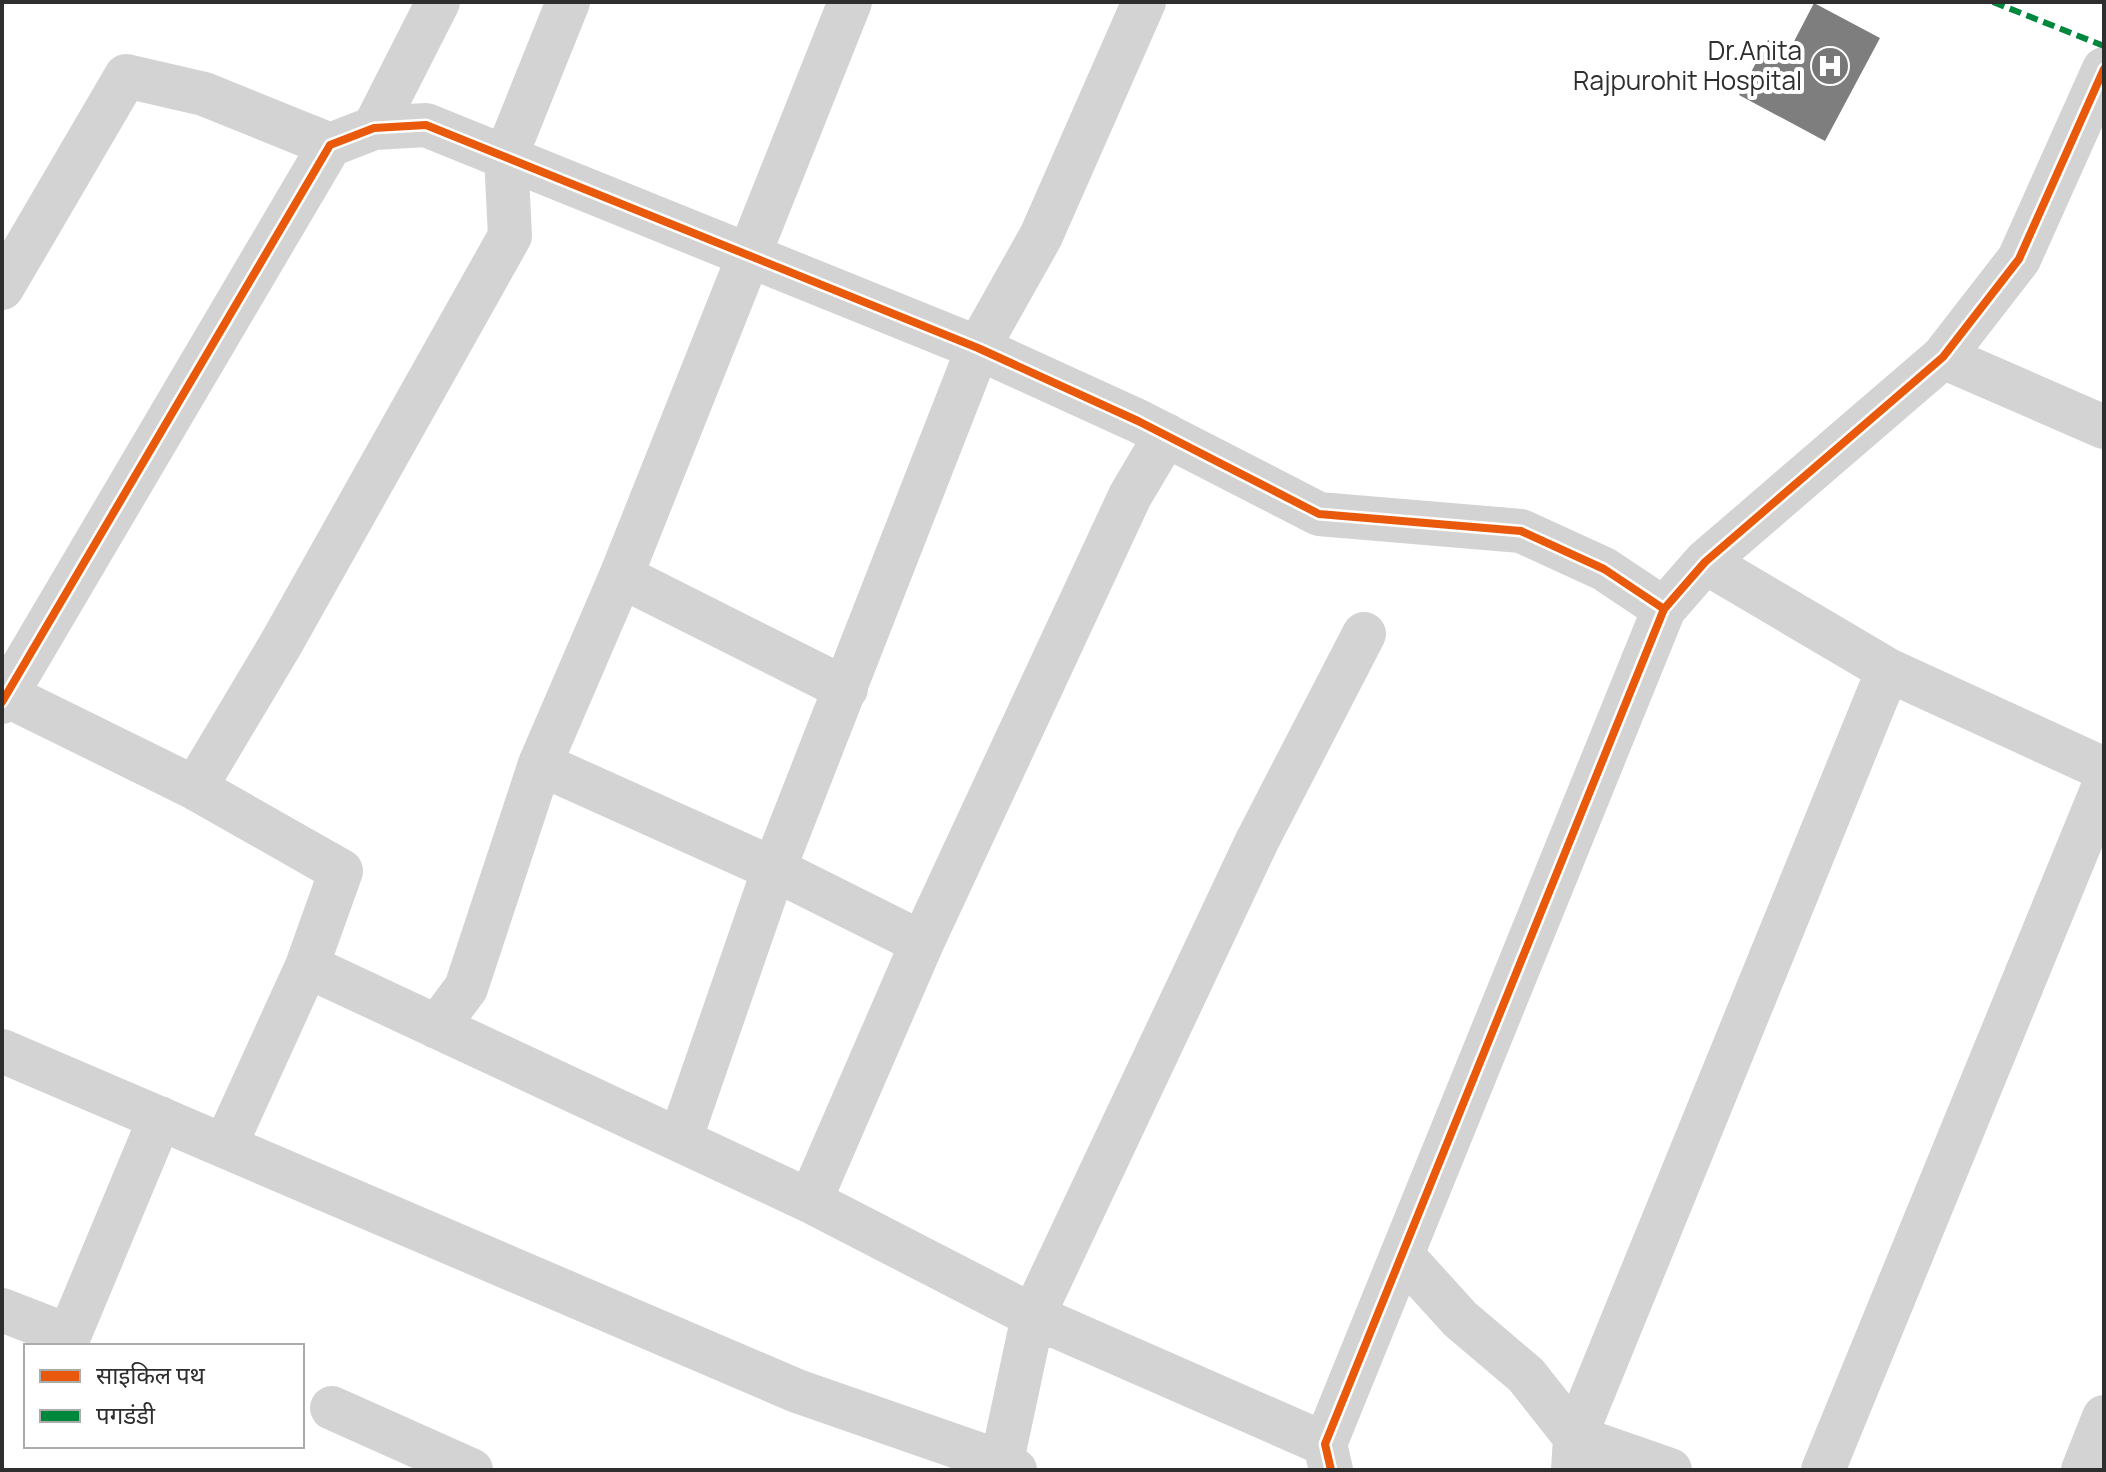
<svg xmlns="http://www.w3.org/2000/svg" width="2106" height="1472" font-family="Manrope,'Noto Sans Devanagari',sans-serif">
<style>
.building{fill:#7e7e7e}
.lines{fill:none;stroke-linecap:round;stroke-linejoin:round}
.minor{stroke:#d3d3d3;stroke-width:44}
.quiet{stroke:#00873e;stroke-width:6;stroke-dasharray:12 6;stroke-linecap:butt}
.cycleway-casing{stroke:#fff;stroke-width:13}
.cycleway{stroke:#e8590c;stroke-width:8}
.labels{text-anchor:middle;stroke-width:8;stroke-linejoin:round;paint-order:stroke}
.poi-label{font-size:26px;fill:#2e2e2e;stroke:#fff;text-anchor:end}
</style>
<rect width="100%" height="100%" fill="#fff"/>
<path class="building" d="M1814,3L1880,38L1825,141L1739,95L1768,40L1789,51Z"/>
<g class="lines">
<path class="minor" d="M374,128L438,2
M2,288L126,76L204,94L330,145
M1943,357L2104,427
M1705,562L1888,670L2104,769
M621,576L846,689
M2,693L195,788L341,871L307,966L225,1146
M2,702L330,145L374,128L426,125L978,348L1138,421L1319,514L1521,531L1604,569L1664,609
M540,764L774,869L922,943L810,1201
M195,788L282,642L510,236L506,156L568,2
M922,943L1130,496L1166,435
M307,966L810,1201L1033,1316L1325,1444
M437,1027L466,988L540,764L621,576L850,2
M2,1051L797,1391L1001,1462L1015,1470
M680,1140L774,869L978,348L1041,236L1144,2
M1402,1255L1460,1319L1526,1375L1575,1437L1573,1470
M2,1310L69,1336L160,1118
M332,1408L471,1470
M1000,1470L1033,1316L1257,841L1364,634
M1331,1470L1325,1444L1664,609L1705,562L1943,357L2019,259L2104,69
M1670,1470L1575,1437L1888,670
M1823,1470L2104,785
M2083,1470L2104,1417"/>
<path class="quiet" d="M1993,2L2104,46"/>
<defs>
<path id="cycleway" d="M2,702L330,145L374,128L426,125L978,348L1138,421L1319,514L1521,531L1604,569L1664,609
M1331,1470L1325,1444L1664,609L1705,562L1943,357L2019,259L2104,69"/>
</defs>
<use href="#cycleway" class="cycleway-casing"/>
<use href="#cycleway" class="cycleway"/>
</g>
<defs>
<symbol id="hospital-disc" viewBox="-11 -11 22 22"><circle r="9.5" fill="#777" stroke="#fff"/><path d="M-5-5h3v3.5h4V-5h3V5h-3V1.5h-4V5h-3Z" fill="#fff"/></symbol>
</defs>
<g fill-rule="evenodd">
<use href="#hospital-disc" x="1808" y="44" width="44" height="44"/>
</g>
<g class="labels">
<g class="poi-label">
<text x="1802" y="60">Dr.Anita<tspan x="1802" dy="30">Rajpurohit Hospital</tspan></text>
</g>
</g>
<rect width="2106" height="1472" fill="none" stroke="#2e2e2e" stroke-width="8"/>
<rect x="24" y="1344" width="280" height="104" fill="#ffffff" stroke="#ababab" stroke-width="2"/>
<rect x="40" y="1370" width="40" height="12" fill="#e8590c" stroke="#ababab" stroke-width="2"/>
<text x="96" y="1384" font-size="24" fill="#2e2e2e">साइकिल पथ</text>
<rect x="40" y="1410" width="40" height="12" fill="#00873e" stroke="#ababab" stroke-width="2"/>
<text x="96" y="1424" font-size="24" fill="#2e2e2e">पगडंडी</text>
</svg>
